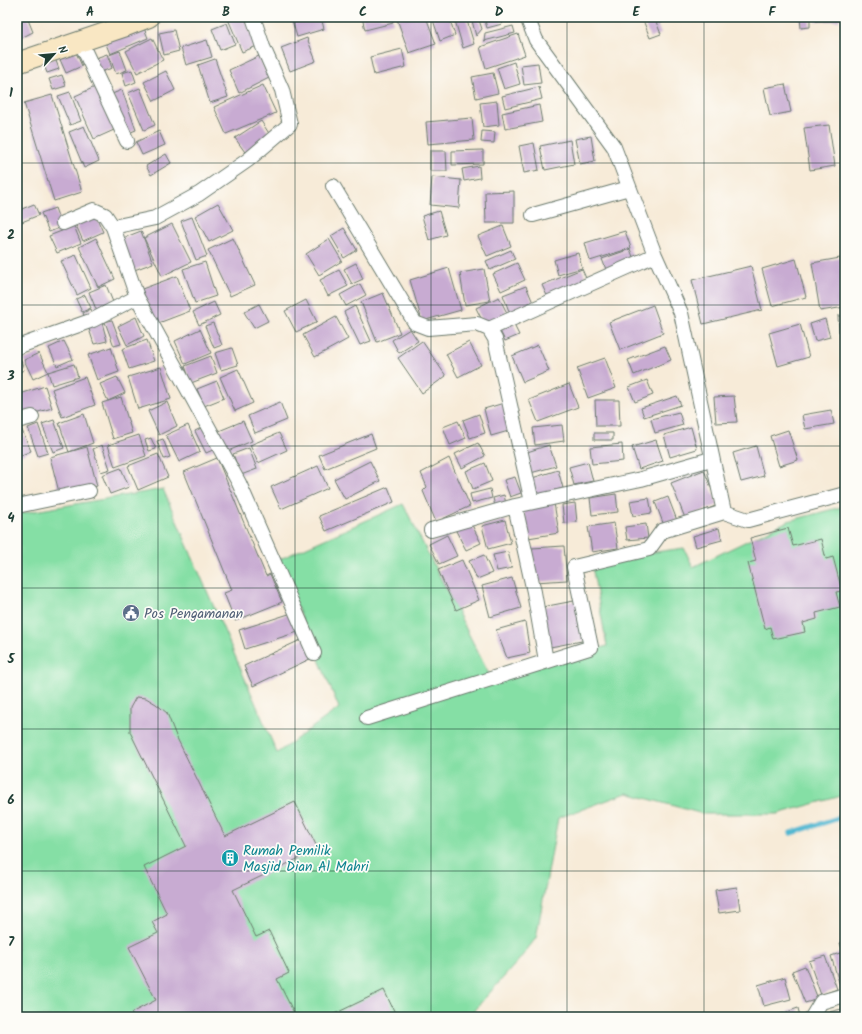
<svg xmlns="http://www.w3.org/2000/svg" width="862" height="1034" font-family="Kalam,sans-serif">
<style>
.green{fill:#85dfa5;stroke:#528e6c}
.lines{fill:none;stroke-linecap:round;stroke-linejoin:round}
.stream{stroke:#53b8d1;stroke-width:5.5}
.building{fill:#c8abd2}
.street-casing{stroke:#6b7a6d;stroke-width:16}
.secondary-casing{stroke:#6b7a6d;stroke-width:22}
.street{stroke:#fff;stroke-width:14}
.secondary{stroke:#f9e7c3;stroke-width:20}
.grid{fill:none;stroke:#1f3d34;stroke-width:1;stroke-opacity:0.55}
.labels{text-anchor:middle;stroke-width:3.5;stroke-linejoin:round;paint-order:stroke}
.service-label{font-size:14px;fill:#4e5e75;stroke:#fdfcf7;text-anchor:start}
.culture-label{font-size:14px;fill:#0d838f;stroke:#fdfcf7;text-anchor:start}
.neatline{fill:none;stroke:#1f3d34;stroke-width:1.5}
.grid-label{font-size:13px;text-anchor:middle;font-weight:bold;fill:#1f3d34}
</style>
<rect width="100%" height="100%" fill="#fdfcf7"/>
<filter id="ink" filterUnits="userSpaceOnUse"><feTurbulence type="fractalNoise" baseFrequency=".025" numOctaves="2"/><feDisplacementMap in="SourceGraphic" scale="8" xChannelSelector="R" yChannelSelector="G"/><feConvolveMatrix kernelMatrix="1 2 1 2 8 2 1 2 1" color-interpolation-filters="sRGB"/></filter>
<filter id="wash" filterUnits="userSpaceOnUse"><feTurbulence type="fractalNoise" baseFrequency=".012" numOctaves="4" result="noise"/><feDisplacementMap in="SourceGraphic" scale="16" xChannelSelector="R" yChannelSelector="G"/><feGaussianBlur stdDeviation="0.9" result="paint"/><feColorMatrix in="noise" values="0 0 0 0 0 0 0 0 0 0 0 0 0 0 0 0 0 1.4 0 .05"/><feComposite in="paint" operator="in"/></filter>
<g filter="url(#wash)">
<rect width="100%" height="100%" fill="#f7ebd8"/>
<path class="green" d="M163,489L277,753L339,708L278,560L403,504L492,680L607,646L591,561L684,548L693,567L788,521L845,506V795L777,814H703L627,793L558,818L536,938L519,960L468,1017H17V514Z"/>
<g class="lines">
<path class="stream" d="M791,833L845,816"/>
</g>
<g id="blocks">
<path class="building" d="M17,17H27L33,32L21,38L17,30Z
M233,17H245L257,46L242,52L228,19Z
M291,17H321L324,29L297,37Z
M362,17H392L393,23L365,30Z
M403,17H426L436,44L409,53L397,19Z
M432,17H449L455,35L440,41Z
M454,17H466L474,44L463,48Z
M471,17H478L482,29L476,36Z
M484,17H500L502,24L487,28Z
M651,17H654L661,34L650,38L643,20Z
M657,17H673L660,23Z
M800,17H810V27L801,28Z
M816,17H839V21H816Z
M142,23L148,38L110,54L104,39Z
M227,23L235,44L220,50L212,29Z
M513,26L515,33L484,41L485,33Z
M174,30L179,51L164,55L159,33Z
M518,34L525,55L486,68L480,47Z
M152,38L163,60L137,73L126,51Z
M307,38L316,61L290,71L281,48Z
M207,40L212,57L186,65L181,48Z
M74,48L82,66L66,73L58,55Z
M402,49L406,67L374,75L370,57Z
M120,51L127,70L116,74L109,55Z
M107,54L112,68L98,73L93,59Z
M259,56L269,78L239,93L229,70Z
M55,58L59,69L47,73L43,62Z
M215,59L228,97L210,103L198,65Z
M514,62L520,84L504,89L497,68Z
M538,63L541,83L524,85L521,65Z
M132,70L136,82L126,86L122,73Z
M166,71L175,90L154,101L144,82Z
M493,73L498,93L476,98L472,77Z
M62,75L66,86L53,90L49,79Z
M785,84L791,112L770,116L764,88Z
M263,85L276,113L226,134L214,107Z
M95,87L114,130L94,139L75,96Z
M539,87L542,99L505,108L502,96Z
M140,88L155,125L144,130L128,93Z
M122,90L136,130L126,134L112,94Z
M70,92L81,121L70,125L58,96Z
M52,95L82,192L54,201L24,103Z
M497,101L499,125L483,127L480,103Z
M539,105L542,122L505,129L502,113Z
M472,118L474,140L428,144L426,122Z
M261,121L272,138L247,155L235,138Z
M829,125L835,166L810,170L804,128Z
M84,126L99,161L84,168L69,132Z
M159,131L165,145L142,155L136,142Z
M482,131L495,132L494,143L481,142Z
M591,136L595,161L580,164L575,139Z
M570,140L574,164L545,170L540,146Z
M534,143L539,170L524,173L519,146Z
M483,150V164L452,165V151Z
M430,151H446L447,171H430Z
M166,154L171,163L151,175L146,166Z
M479,166L480,178L464,181L462,169Z
M432,177L461,180L459,208L430,205Z
M514,191V223H486L485,192Z
M218,203L233,230L209,242L195,216Z
M34,204L39,215L17,224V211Z
M55,208L62,227L49,232L41,213Z
M439,211L446,235L429,240L422,216Z
M95,214L103,232L83,241L75,223Z
M192,217L207,256L196,260L181,221Z
M172,224L191,262L162,276L144,238Z
M74,226L81,243L57,253L49,236Z
M503,226L511,246L487,256L478,236Z
M344,228L357,250L344,258L331,236Z
M141,231L153,263L129,272L118,240Z
M625,231L631,248L590,261L585,243Z
M96,238L115,279L98,287L79,247Z
M233,238L255,285L230,296L208,250Z
M329,239L342,261L319,275L306,254Z
M630,249L635,262L607,272L602,259Z
M511,250L515,259L490,270L486,261Z
M578,253L582,268L558,275L554,260Z
M76,255L91,288L77,295L61,261Z
M840,258L845,286V307L820,311L812,263Z
M796,259L806,297L772,306L762,269Z
M205,262L216,296L195,303L183,269Z
M356,263L363,279L352,284L344,269Z
M517,263L525,280L501,291L493,274Z
M751,266L762,310L703,324L692,280Z
M449,268L461,310L422,321L410,280Z
M484,269L490,301L465,305L460,273Z
M582,269L588,283L549,300L542,285Z
M339,270L348,286L328,296L320,280Z
M177,276L190,311L156,324L142,289Z
M360,284L366,295L346,306L340,295Z
M106,285L115,307L98,314L89,292Z
M526,286L534,305L510,314L503,295Z
M383,293L400,333L377,342L361,302Z
M85,295L91,308L82,312L76,299Z
M499,297L508,315L485,326L476,308Z
M306,300L317,322L296,332L285,311Z
M214,302L220,315L199,325L193,312Z
M259,304L268,321L254,328L244,312Z
M653,305L663,333L620,350L609,322Z
M355,306L371,341L360,345L344,312Z
M91,309L94,316L86,320L83,313Z
M838,316H845V332H839Z
M136,317L144,336L127,345L118,326Z
M336,317L348,339L315,357L303,335Z
M101,319L107,341L94,344L87,323Z
M825,319L830,337L815,341L810,324Z
M112,320L121,344L114,346L105,322Z
M213,323L222,345L214,348L205,326Z
M513,323L519,335L505,341L499,329Z
M800,324L809,357L778,366L769,333Z
M200,329L211,353L185,364L175,341Z
M410,329L418,341L399,353L392,340Z
M147,340L154,361L129,369L122,349Z
M64,341L73,359L57,366L49,348Z
M422,341L446,376L422,393L398,358Z
M469,342L481,365L458,377L446,354Z
M538,345L549,371L523,382L512,356Z
M665,346L671,360L634,375L628,360Z
M111,347L119,372L97,380L88,355Z
M232,348L238,365L221,370L215,353Z
M39,353L48,372L33,379L24,360Z
M211,356L217,373L191,383L185,366Z
M605,358L616,388L588,398L577,368Z
M21,360L24,370L17,373V361Z
M74,364L78,377L52,385L48,372Z
M161,367L171,399L138,409L128,377Z
M238,369L253,403L235,411L220,377Z
M85,377L95,405L62,417L52,389Z
M117,377L125,393L108,401L100,384Z
M647,380L653,395L635,402L629,387Z
M217,381L224,398L204,406L197,389Z
M569,384L578,407L538,422L529,400Z
M45,386L52,408L18,418L17,413V395Z
M677,396L681,405L644,417L641,408Z
M734,396L737,422L716,423L714,397Z
M121,397L132,433L113,439L102,403Z
M595,400H619L620,426H596Z
M167,402L177,426L159,435L148,411Z
M280,402L287,420L255,433L248,416Z
M504,403L512,430L491,436L484,409Z
M831,410L834,424L805,429L802,415Z
M679,412L683,425L655,433L651,419Z
M84,414L93,443L69,452L59,423Z
M479,414L485,433L470,438L463,420Z
M54,420L64,448L53,452L42,424Z
M243,421L252,441L228,451L219,431Z
M458,421L466,438L450,445L443,427Z
M38,424L48,453L38,456L28,428Z
M188,425L200,452L179,462L166,435Z
M562,425L564,441L535,445L533,428Z
M205,426L215,449L206,453L195,431Z
M691,427L697,449L670,457L664,435Z
M21,428L31,451L17,457V429Z
M788,430L798,460L779,466L770,436Z
M279,433L287,450L258,463L250,445Z
M594,433H613V440H594Z
M371,434L376,448L325,469L319,455Z
M139,435L146,456L115,467L108,445Z
M151,438L156,449L149,451L145,440Z
M163,439L170,457L164,459L157,441Z
M656,440L663,461L639,469L632,447Z
M478,443L485,456L462,468L455,454Z
M622,444L623,461L592,464L590,447Z
M102,445L110,469L101,472L93,449Z
M549,445L556,466L527,474L521,454Z
M756,446L764,476L741,482L733,453Z
M87,447L97,486L60,496L50,457Z
M249,448L257,469L241,475L233,454Z
M158,454L168,477L138,490L128,466Z
M217,458L266,576L270,574L282,602L235,621L224,593L232,590L184,472Z
M449,458L470,506L436,522L423,491L427,487L421,473Z
M370,461L380,481L345,499L334,479Z
M588,462L593,481L574,485L569,467Z
M485,463L492,481L473,489L466,471Z
M318,466L328,488L281,509L271,487Z
M121,468L129,487L110,494L102,475Z
M558,470L563,488L535,496L529,479Z
M704,470L718,505L685,518L671,483Z
M515,477L521,493L510,497L504,480Z
M388,487L394,502L326,531L319,516Z
M490,489L492,498L472,503L470,494Z
M616,494L618,512L592,515L590,498Z
M504,495L506,504L495,506L493,498Z
M668,497L678,523L665,528L655,502Z
M649,498L652,513L633,516L630,501Z
M554,503L559,533L528,538L523,507Z
M575,503L577,522L564,523L562,505Z
M505,520L511,543L488,549L482,526Z
M470,521L481,543L466,550L455,529Z
M614,523L618,548L592,552L588,527Z
M646,524L648,538L627,540L625,527Z
M719,528L722,540L696,547L693,536Z
M788,528L793,546L821,539L826,559L833,557L842,591L836,592L840,607L816,613L817,619L803,623L805,632L773,639L770,627L765,629L748,563L756,561L750,538Z
M447,535L457,556L439,564L429,544Z
M564,546L567,580L535,582L532,548Z
M508,552L512,568L497,571L493,555Z
M484,555L492,573L477,579L469,561Z
M462,560L479,600L456,610L438,570Z
M512,578L521,608L490,617L482,586Z
M579,600L587,640L545,648L537,608Z
M295,612L301,631L245,649L239,630Z
M525,622L530,653L507,658L496,630Z
M305,638L314,657L253,686L244,666Z
M136,697L146,698L156,704L167,713L176,736L225,836L295,802L318,849L233,890L256,937L269,931L289,973L277,979L296,1017H133L131,1013L156,1000L129,947L158,933L152,922L167,914L144,867L186,846L130,732V708Z
M737,887L740,910L719,913L715,890Z
M845,941V958L840,943Z
M840,953L845,967V992H842L831,956Z
M825,956L837,989L821,995L809,961Z
M805,966L818,999L805,1003L792,971Z
M785,977L791,999L764,1006L758,985Z
M384,990L397,1017H328Z
M798,1008L800,1017H773Z
M842,1009L844,1017H821L820,1014Z"/>
</g>
</g>
<g filter="url(#ink)">
<use href="#blocks" fill-opacity="0" stroke="#6b7a6d" stroke-width="1"/>
<g class="lines">
<defs>
<path id="street" d="M527,17L536,40L614,147L655,255L681,313L724,512L748,520L845,494
M80,41L127,141
M333,186L415,323L428,328L477,324L489,329L495,339L532,502
M533,215L629,188
M63,223L94,210L105,215L113,227L137,297L239,483L314,653
M113,227L155,218L199,194L248,160L290,124L282,90L263,47L253,17
M489,329L655,255
M17,347L93,320L137,297
M17,421L32,417
M17,506L89,491
M515,506L534,592L546,661
M431,530L515,506L641,479L711,459
M367,718L589,648L591,647L574,567L649,549L662,531L724,512
M812,1017L821,1002L845,995"/>
<path id="secondary" d="M17,63L126,26L149,17"/>
</defs>
<use href="#street" class="street-casing"/>
<use href="#secondary" class="secondary-casing"/>
<use href="#street" class="street"/>
<use href="#secondary" class="secondary"/>
</g>
</g>
<path class="grid" d="M158,17V1017M295,17V1017M431,17V1017M567,17V1017M704,17V1017M17,163H845M17,305H845M17,446H845M17,588H845M17,729H845M17,871H845"/>
<defs>
<symbol id="civic-disc" viewBox="-11 -11 22 22"><circle r="9.5" fill="#5c6f8a" stroke="#fdfcf7"/><path d="M-.6-6.5H3V-4.5H.6V-3L4-1V1h2V6H-6V1h2V-1L-.6-3ZM-1.2 2.5V6h2.4V2.5Z" fill="#fff"/></symbol>
<symbol id="building-disc" viewBox="-11 -11 22 22"><circle r="9.5" fill="#0f9aa8" stroke="#fdfcf7"/><path d="M-4-6H4V6H1V3H-1V6H-4ZM-2.5-4.3h1.7v1.8h-1.7ZM.8-4.3h1.7v1.8H.8ZM-2.5-1h1.7V.8h-1.7ZM.8-1h1.7V.8H.8Z" fill="#fff"/></symbol>
</defs>
<g fill-rule="evenodd">
<use href="#civic-disc" x="121" y="603" width="20" height="20"/>
<use href="#building-disc" x="220" y="848" width="20" height="20"/>
</g>
<g class="labels">
<g class="service-label">
<text x="144" y="618">Pos Pengamanan</text>
</g>
<g class="culture-label">
<text x="243" y="855">Rumah Pemilik<tspan x="243" dy="16">Masjid Dian Al Mahri</tspan></text>
</g>
</g>
<rect width="862" height="1034" fill="none" stroke="#fdfcf7" stroke-width="44"/>
<g transform="translate(54 54) rotate(63)" stroke="#fdfcf7" stroke-width="3" paint-order="stroke">
<path d="M0-3L7 15L0 10L-7 15Z" fill="#1f3d34"/>
<text y="-6" font-size="11" font-weight="bold" text-anchor="middle" fill="#1f3d34">N</text>
</g>
<rect x="22" y="22" width="818" height="990" class="neatline"/>
<g class="grid-label">
<text x="90" y="16">A</text>
<text x="226" y="16">B</text>
<text x="363" y="16">C</text>
<text x="499" y="16">D</text>
<text x="636" y="16">E</text>
<text x="772" y="16">F</text>
<text x="11" y="97">1</text>
<text x="11" y="239">2</text>
<text x="11" y="380">3</text>
<text x="11" y="522">4</text>
<text x="11" y="663">5</text>
<text x="11" y="804">6</text>
<text x="11" y="946">7</text>
</g>
</svg>
